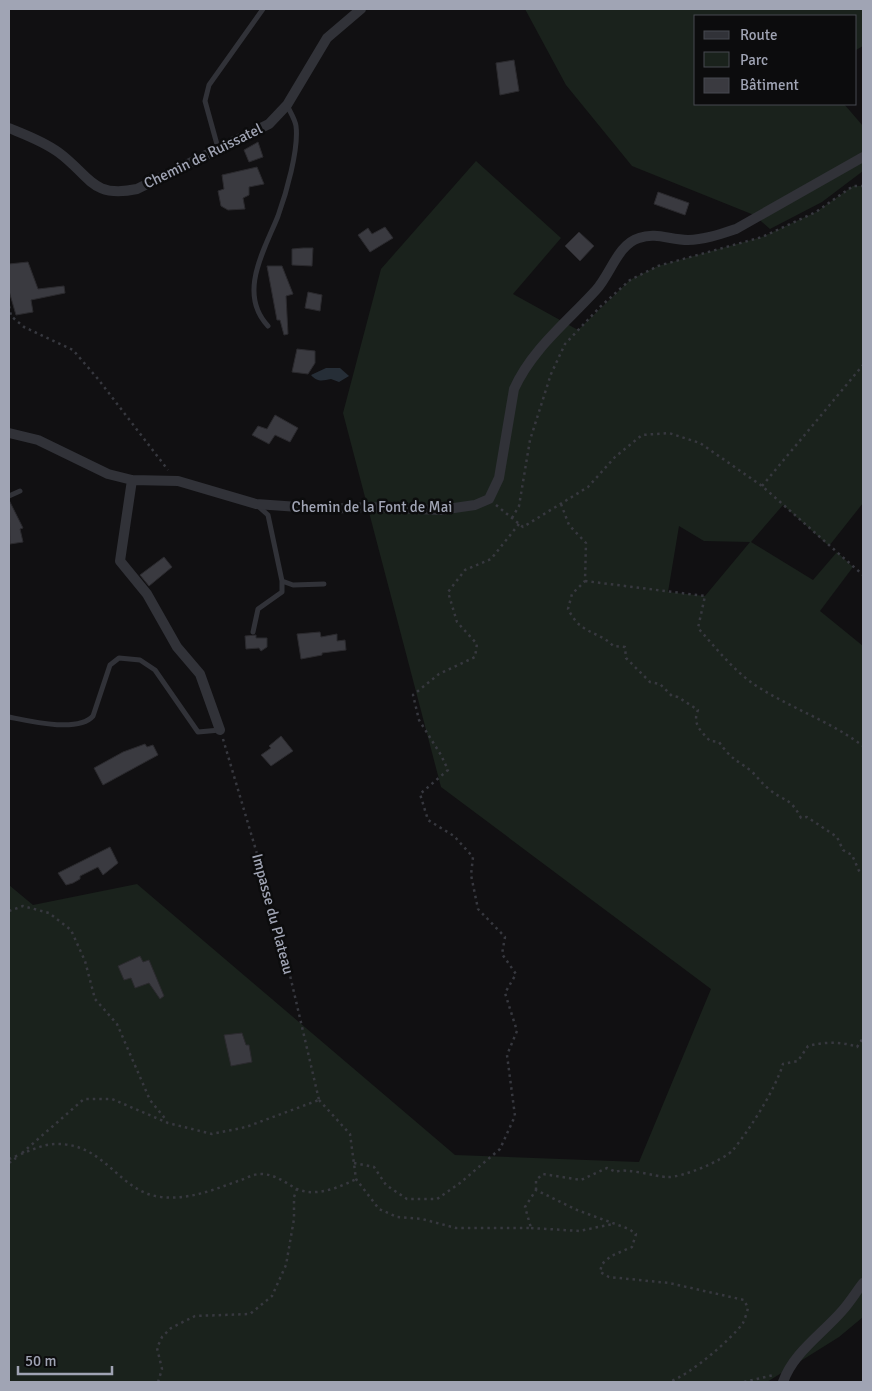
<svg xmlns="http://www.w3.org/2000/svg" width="872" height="1391" font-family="Signika,sans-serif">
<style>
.green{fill:#1a221c;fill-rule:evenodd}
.water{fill:#262e37}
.building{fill:#3a3a40;stroke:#2b2a2e}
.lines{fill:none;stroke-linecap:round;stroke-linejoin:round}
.path{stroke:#37383f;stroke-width:2.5;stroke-dasharray:2.5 4;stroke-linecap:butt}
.lane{stroke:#313238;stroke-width:5}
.street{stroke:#313238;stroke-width:10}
.labels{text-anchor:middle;stroke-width:5;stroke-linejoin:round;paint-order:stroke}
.street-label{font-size:15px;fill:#a0a4b4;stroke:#0c0c0d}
</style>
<rect width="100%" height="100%" fill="#111012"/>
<path class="green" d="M525,9H863V46L856,50V16H696V104H844L863,126V171L822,202L770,229L754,215L632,166L566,85Z
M476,161L561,238L513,294L578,330L630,280L658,266L762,237L816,212L853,186H863V503L829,546L783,505L751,542L813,580L837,552L853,567L820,611L863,646V1317L839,1337L767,1382H9V885L33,905L137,884L455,1155L639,1162L711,989L441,787L343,413L381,269ZM679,526L704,541L750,542L705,596L668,592Z"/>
<path class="water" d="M326,368H340L349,376L339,382L331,379C322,381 317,382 311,375Z"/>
<path class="building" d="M514,60L519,91L500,95L496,63Z
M258,142L263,157L249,162L244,150Z
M257,167L264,184L249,187V195L243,198L245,209L228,210L221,206L218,191L224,189L222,175Z
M658,192L689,203L685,215L654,204Z
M385,227L393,238L370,252L358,235L368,228L372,234Z
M579,232L594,246L580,261L565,246Z
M303,248H313L312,266L292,265V249Z
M28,262L38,289L64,286L65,293L31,300L33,312L16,315L9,291V264Z
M267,266H282L293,294L286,296L288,334L284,335L280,320H277Z
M308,292L322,295L320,311L305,308Z
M297,349L315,351V363L308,374L292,372Z
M275,415L298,428L290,442L275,435L269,444L252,435L258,426L267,429Z
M9,500L23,528L20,529L23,542L10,544Z
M164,557L172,567L149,586L140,575Z
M320,632L321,637L337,634V641L345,640L346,650L322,653V655L301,659L297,634Z
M256,635V638H267V647L261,651L259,648L246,649L245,636Z
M281,736L293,751L271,766L261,755L271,748L269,746Z
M145,744L147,747L153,745L158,755L103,785L94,768L123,752Z
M110,847L118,863L103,875L98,867L80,876V879L73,883L66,885L58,873Z
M140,956L143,962L149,960L164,996L160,999L149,983L135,988L131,978L124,980L118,966Z
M242,1033L246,1045H249L252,1062L231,1066L224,1035Z"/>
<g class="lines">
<path class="path" d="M9,306L11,316L24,327L73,350L98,379L168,470
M762,486L863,365
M561,504L569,525L586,543L585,581L572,594L568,609C571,614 575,622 580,625C590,634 605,636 613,646L625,647L626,658L650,682L660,684L672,696L678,697L698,710C692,724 701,731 710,741L719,742C731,759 735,759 750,770C757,776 762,784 770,790C785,802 790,797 801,818L807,817L837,837L843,850L852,855L860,873H863
M496,505L523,527L588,487L615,457L642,435L669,433L700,443L762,486L863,575
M512,518L519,506L530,440L551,374L565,344L600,307L630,280L658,266L762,237L816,212L853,186H863
M585,581L705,596L698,628C716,648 733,670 755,685C790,708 830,721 863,746
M223,739L279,928L319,1100
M9,911L23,906L49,913L71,930L85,961L95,999L117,1024L150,1100L167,1121
M319,1100L350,1134L356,1179L379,1209L397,1217L422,1219L456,1228H531L525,1207L536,1190L577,1210L629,1229L636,1234L632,1247L611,1256L602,1264L600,1272L609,1277L669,1283L744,1300L748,1308C747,1312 745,1319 743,1323C731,1340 688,1376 669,1382
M22,1153L84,1099H112L168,1123L212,1134L246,1127L319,1100
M9,1159C23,1154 41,1144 56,1144C106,1143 118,1192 161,1197C189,1200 213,1190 238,1181C245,1179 253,1174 260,1174C274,1174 283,1181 295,1188C314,1198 338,1188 356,1179
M9,1163L16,1158
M354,1163L374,1167L386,1185L407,1199H437L460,1183L500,1149L515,1116L507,1055L517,1031L505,993L516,974L502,954L505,937L478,909L471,875L473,857L454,836L428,820L420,794L448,770L441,755L419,720L413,695L439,674L475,657L477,644L457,622L448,592L465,570L491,559L519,524
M536,1190V1180L543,1174L581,1180L607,1168L616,1172C625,1167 656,1177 667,1177C682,1178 724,1160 733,1150C750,1129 775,1090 783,1064L798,1061L808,1046C824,1042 841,1041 857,1047L863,1038
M531,1228L579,1231L613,1224
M158,1382L162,1369L157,1348L162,1337L171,1328L195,1316L250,1314L272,1296L286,1265L294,1219V1197L297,1189
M744,1382L774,1375"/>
<path class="lane" d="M218,148L205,101L209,85L263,9
M268,326C237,293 265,249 278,216C286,194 299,149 296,126C295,119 290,112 287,105
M9,496L20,491
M258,506L268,515L282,581L293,585L324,584
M253,632L258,609L282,592V581
M9,717C29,721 78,733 93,716L110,665L119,658L140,660L155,670L198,732L220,730"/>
<path class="street" d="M9,128C26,135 43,141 58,152C90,175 91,199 137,189L269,124L287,105L327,38L361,9
M9,433L38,440L108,474L132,480L178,481L256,504L327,509L368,507L440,510L475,505L489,499L499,478L514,389C532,349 567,322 596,290C610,275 618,244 639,238C656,232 670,240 688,240C704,240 721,234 736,229L863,157
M132,480L120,561L147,594L177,647L200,674L220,730
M783,1382C793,1353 822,1334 842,1311C850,1302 856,1292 863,1283"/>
</g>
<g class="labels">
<g class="street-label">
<text transform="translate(203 156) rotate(-26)" y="5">Chemin de Ruissatel</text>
<text x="372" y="512">Chemin de la Font de Mai</text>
<text transform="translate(273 914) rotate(75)" y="5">Impasse du Plateau</text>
</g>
</g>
<rect width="872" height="1391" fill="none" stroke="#a0a4b4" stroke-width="20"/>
<rect x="694" y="15" width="162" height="90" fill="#0c0c0d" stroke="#474950"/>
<rect x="704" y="31" width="25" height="8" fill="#313238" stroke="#474950"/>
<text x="740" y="40" font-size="15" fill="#a0a4b4">Route</text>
<rect x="704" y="52" width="25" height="15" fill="#1a221c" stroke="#474950"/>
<text x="740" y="65" font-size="15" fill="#a0a4b4">Parc</text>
<rect x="704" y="78" width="25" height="15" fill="#3a3a40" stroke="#474950"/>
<text x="740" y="90" font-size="15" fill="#a0a4b4">Bâtiment</text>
<path d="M18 1366v8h94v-8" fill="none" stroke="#a0a4b4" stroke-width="2.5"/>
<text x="25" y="1366" font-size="15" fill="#a0a4b4" stroke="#0c0c0d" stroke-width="4" paint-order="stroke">50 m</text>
</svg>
